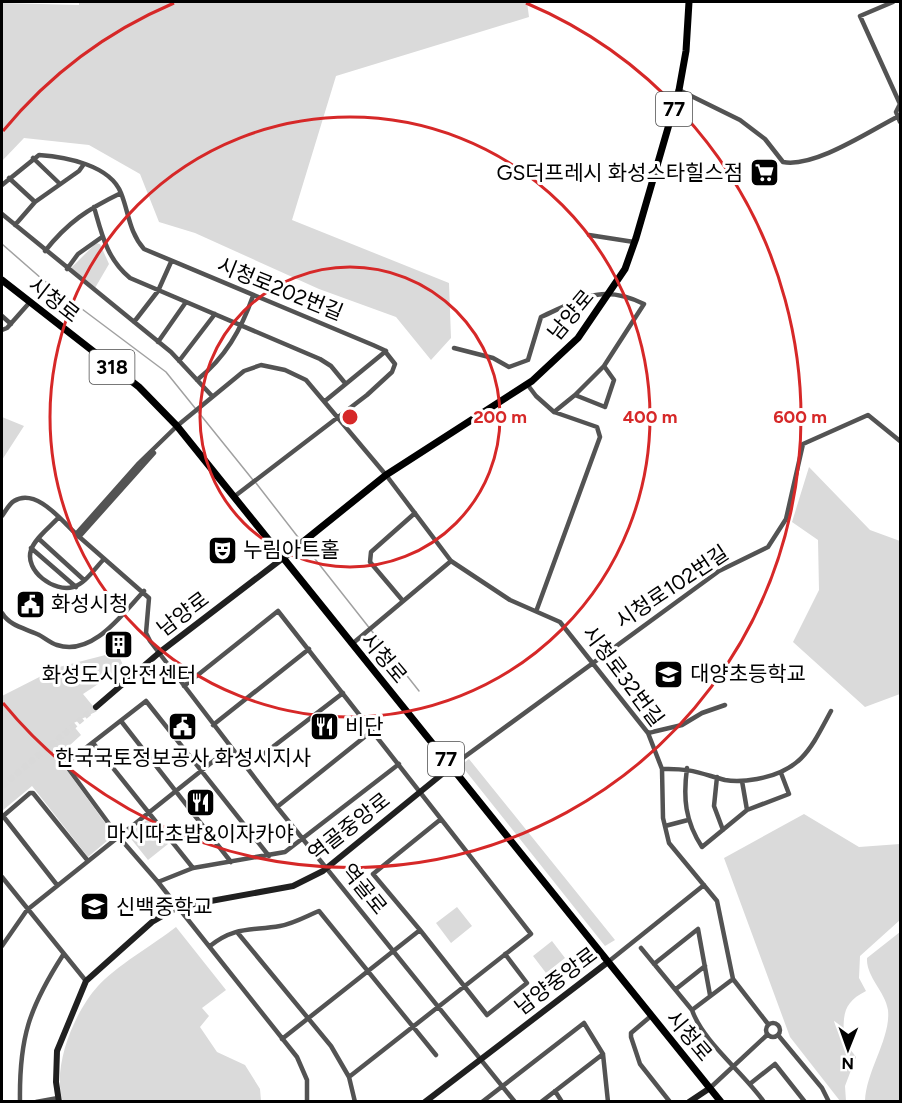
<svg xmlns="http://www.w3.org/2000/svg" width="902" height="1103" font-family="Figtree,'Noto Sans KR',sans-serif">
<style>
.green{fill:#dadada}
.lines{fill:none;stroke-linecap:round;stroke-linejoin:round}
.stream{stroke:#a1a1a1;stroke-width:1.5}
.secondary-tunnel{stroke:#d9d9d9;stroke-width:6;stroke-dasharray:6 3;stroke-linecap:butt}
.street{stroke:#535353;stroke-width:4.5}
.secondary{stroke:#202020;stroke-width:6}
.primary{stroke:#000;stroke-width:7}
.ring{fill:none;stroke:#d62828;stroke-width:3}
.labels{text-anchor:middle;stroke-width:6;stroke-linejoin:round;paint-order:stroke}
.shield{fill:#fff;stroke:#4c4c4c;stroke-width:1.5}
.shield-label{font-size:20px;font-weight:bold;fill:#000}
.poi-label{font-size:21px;fill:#000;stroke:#fff;text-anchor:start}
.street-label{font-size:21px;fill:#000;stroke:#fff}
.centre{fill:#d62828;stroke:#fff;stroke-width:3}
.ring-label{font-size:18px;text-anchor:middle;font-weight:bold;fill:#d62828;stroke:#fff;stroke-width:6;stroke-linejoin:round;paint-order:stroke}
</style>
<rect width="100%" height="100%" fill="#fff"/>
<path class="green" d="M79,2H527L529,17L336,76L292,220L449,283L451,338L431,360L396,317L319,289L195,233L159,222L140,174L89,145L24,138L2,161V3L79,5Z
M96,243L100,244L109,264L95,288L71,268Z
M2,417L24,426L2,460Z
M809,467L870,530L900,541V694L865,707L793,642L819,590L818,540L792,522Z
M117,652L124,667L83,694L97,711L72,724L81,735L57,757L114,835L88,857L32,786L2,811V696L59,667Z
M469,759L615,940L605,946L461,765Z
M804,814L859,847L900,844V920L860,956L859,978L866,991C842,1003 843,1016 844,1041L856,1057L845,1086L846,1101H840L790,1037L724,858Z
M148,819L168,844L148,860L128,835Z
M457,907L472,926L451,943L436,923Z
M176,927L226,990L202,1008L209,1016L200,1027L217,1052L245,1065L260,1089L261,1101L63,1102C51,1067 75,1011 98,986C115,967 154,944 176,927Z
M900,932V1101H865C866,1071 891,1038 888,1010C885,991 866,977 867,958Z
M552,941L565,958L546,973L533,956Z"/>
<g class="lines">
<path class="stream" d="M2,244L42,279L166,372L253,480
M256,483L301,541
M304,545L419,691"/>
<path class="secondary-tunnel" d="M2,786L96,707"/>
<path class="street" d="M893,2L860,16L900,104
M679,90L740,120L765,139L783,162C814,168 868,132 897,117
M900,104L896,112L900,122
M33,158L59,183
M9,178L35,202
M2,185L39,155C66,157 110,165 121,193C129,213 129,232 144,249L373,345L384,350L395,364L392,372L367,395L235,496
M94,207C102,235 107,259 130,278L320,359L331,366L345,383
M2,214L171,352L212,396
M15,225L35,202L79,171L84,164
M589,235L634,242
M45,251C68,222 88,209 121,193
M67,269L78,254L102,237
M2,316L11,324
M134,322L158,291L171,262
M2,330L7,328L30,302
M158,342L186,302
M454,348L493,358L509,367L528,360L541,317C581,299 601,283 644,304L604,366L614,380L605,407L575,395L554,412L597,427L600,437L537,609
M179,361L215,314
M197,380C225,358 241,330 253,296
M527,384L536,396L554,412
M575,395L604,366
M325,401L386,351
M2,516C5,512 9,504 14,501C36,487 62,521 76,534L139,463L177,426L244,371L261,365L285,370L306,380L386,475L451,561L510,600L560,622L648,733L662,769L663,818L669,843L717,901L733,979L768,1024
M58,518C50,527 35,538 31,550C24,571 55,593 73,587C85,584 95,568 104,559
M76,534L149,598L146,633L150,641L277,807L515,1102
M79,537L154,453
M39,539L84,580
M31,548L76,587
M403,601L370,562L371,552L415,513
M2,613C10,626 24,628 37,634C44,637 50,643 57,645C93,657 123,613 144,591
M352,644L451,561
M184,686L278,611L441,819
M121,721L231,862
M213,725L309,649
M648,733L682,725L702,713L725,705
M93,743L193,868
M248,766L343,693
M452,766L719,571L768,547L786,519L803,444L868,415L900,441
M687,768C683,798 685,821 702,847L747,810L789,794L781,773
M662,769C690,768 699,773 725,780C736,782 746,781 757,779C802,771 811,748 831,711
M717,777L714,806L723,830
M742,781L747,810
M277,807L372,731
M3,816L57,885
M2,817L30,793H33L88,861
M665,826L688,820
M269,856L146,701L65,764L118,836L158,882L297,1057L307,1080V1102
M2,877L86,981
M158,882L193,868L285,852L399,764
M420,930L487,1015L527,983L505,954
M237,932L331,1046L349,1077
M2,946L27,910L231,747
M210,946C235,926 251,931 280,926C293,924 307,916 319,911L436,1055
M641,948L692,1010C703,1042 744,1073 764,1102
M608,962L704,885
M654,964L698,929L710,995
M676,989L705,966
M692,1010L733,979
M651,1016L631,1033V1037L640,1064L670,1102
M766 1030a7 7 0 1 1 14 0a7 7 0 1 1-14 0Z
M778,1035L822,1088L829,1102
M282,1039L420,930L373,874L441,819L531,934L349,1077L355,1102
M751,1083L775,1064L805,1102
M710,1088L767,1035
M555,1091L562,1102
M20,1102C19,1038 29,1008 63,955
M36,1102L58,1098
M482,1102L584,1023L603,1054L608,1102
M541,1102L603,1054"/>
<path class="secondary" d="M96,707L160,652L283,558
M59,1102L56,1082L57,1051L86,981L152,922L178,907L293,886L323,871L452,766
M425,1102L608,962
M689,1102L710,1088"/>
<path class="primary" d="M2,280L139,387L177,426L721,1102
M283,558L386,475L532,381L578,338L625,269L636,238L679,90L686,51L689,2"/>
</g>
<g class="ring">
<circle cx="350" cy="417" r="150"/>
<circle cx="350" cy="417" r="300"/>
<path d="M3 131A450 450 0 0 1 174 3M526 3A450 450 0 1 1 3 703"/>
</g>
<defs>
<symbol id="supermarket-square" viewBox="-11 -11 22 22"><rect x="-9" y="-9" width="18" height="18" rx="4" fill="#000" stroke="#fff"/><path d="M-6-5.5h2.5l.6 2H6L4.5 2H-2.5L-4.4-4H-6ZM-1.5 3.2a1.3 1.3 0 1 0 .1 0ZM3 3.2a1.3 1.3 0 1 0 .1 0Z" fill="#fff"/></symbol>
<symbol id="theatre-square" viewBox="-11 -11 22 22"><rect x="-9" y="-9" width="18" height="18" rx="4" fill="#000" stroke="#fff"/><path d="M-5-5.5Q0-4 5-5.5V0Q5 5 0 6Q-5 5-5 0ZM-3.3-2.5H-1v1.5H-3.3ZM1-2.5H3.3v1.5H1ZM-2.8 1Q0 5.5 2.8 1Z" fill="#fff"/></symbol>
<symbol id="civic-square" viewBox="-11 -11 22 22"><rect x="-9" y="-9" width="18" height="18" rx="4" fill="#000" stroke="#fff"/><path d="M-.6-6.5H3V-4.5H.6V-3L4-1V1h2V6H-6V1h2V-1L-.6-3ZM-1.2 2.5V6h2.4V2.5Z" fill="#fff"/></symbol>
<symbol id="building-square" viewBox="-11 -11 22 22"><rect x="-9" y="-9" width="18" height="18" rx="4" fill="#000" stroke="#fff"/><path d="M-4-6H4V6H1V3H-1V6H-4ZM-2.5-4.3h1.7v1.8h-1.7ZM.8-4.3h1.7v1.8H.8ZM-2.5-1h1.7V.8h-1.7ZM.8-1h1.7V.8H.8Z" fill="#fff"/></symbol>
<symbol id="school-square" viewBox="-11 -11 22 22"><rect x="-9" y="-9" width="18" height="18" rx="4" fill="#000" stroke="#fff"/><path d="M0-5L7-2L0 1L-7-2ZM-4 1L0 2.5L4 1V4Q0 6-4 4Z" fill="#fff"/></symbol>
<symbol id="restaurant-square" viewBox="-11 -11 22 22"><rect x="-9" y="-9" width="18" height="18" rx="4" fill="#000" stroke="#fff"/><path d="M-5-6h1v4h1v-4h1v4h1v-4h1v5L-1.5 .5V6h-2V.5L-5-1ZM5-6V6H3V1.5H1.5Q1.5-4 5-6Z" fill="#fff"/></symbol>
</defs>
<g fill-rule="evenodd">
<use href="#supermarket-square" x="748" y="156" width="33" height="33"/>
<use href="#theatre-square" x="206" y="534" width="33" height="33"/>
<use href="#civic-square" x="14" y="588" width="33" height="33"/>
<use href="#building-square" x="102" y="628" width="33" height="33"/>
<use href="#school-square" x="652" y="658" width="33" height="33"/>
<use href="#civic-square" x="166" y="710" width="33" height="33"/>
<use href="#restaurant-square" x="308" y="710" width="33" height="33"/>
<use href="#restaurant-square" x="184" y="786" width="33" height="33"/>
<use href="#school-square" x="78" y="890" width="33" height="33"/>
</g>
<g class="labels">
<g class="shield">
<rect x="656" y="92" width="36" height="34" rx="4.5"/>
<rect x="89.5" y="350" width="45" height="34" rx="4.5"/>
<rect x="428" y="742" width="36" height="34" rx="4.5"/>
</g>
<g class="shield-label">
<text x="674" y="116">77</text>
<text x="112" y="374">318</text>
<text x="446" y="766">77</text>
</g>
<g class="poi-label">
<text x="743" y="180" text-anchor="end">GS더프레시 화성스타힐스점</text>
<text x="243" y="557">누림아트홀</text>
<text x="51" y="611">화성시청</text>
<text x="690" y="681">대양초등학교</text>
<text x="119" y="682" text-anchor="middle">화성도시안전센터</text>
<text x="345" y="734">비단</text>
<text x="183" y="765" text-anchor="middle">한국국토정보공사 화성시지사</text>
<text x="200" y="841" text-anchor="middle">마시따초밥&amp;이자카야</text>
<text x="116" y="914">신백중학교</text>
</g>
<g class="street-label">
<text transform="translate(280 289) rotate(22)" y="7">시청로202번길</text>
<text transform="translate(54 300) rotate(38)" y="7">시청로</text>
<text transform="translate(571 315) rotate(-50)" y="7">남양로</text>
<text transform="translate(672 587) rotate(-34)" y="7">시청로102번길</text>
<text transform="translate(183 614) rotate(-37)" y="7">남양로</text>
<text transform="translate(384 658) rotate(50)" y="7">시청로</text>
<text transform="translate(623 676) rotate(53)" y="7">시청로32번길</text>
<text transform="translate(349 827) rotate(-38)" y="7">역골중앙로</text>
<text transform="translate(364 889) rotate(51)" y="7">역골로</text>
<text transform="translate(556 981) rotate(-37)" y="7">남양중앙로</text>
<text transform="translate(689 1036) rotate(50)" y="7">시청로</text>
</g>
</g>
<circle cx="350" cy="417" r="9" class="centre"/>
<g class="ring-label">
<text x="500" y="423">200 m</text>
<text x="650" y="423">400 m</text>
<text x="800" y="423">600 m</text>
</g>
<rect width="902" height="1103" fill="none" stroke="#000000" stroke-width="6"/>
<g transform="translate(848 1049) rotate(181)" stroke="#ffffff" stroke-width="4.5" paint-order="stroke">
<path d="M0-4.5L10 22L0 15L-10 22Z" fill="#000000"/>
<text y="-9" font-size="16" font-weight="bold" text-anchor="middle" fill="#000000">N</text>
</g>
</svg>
